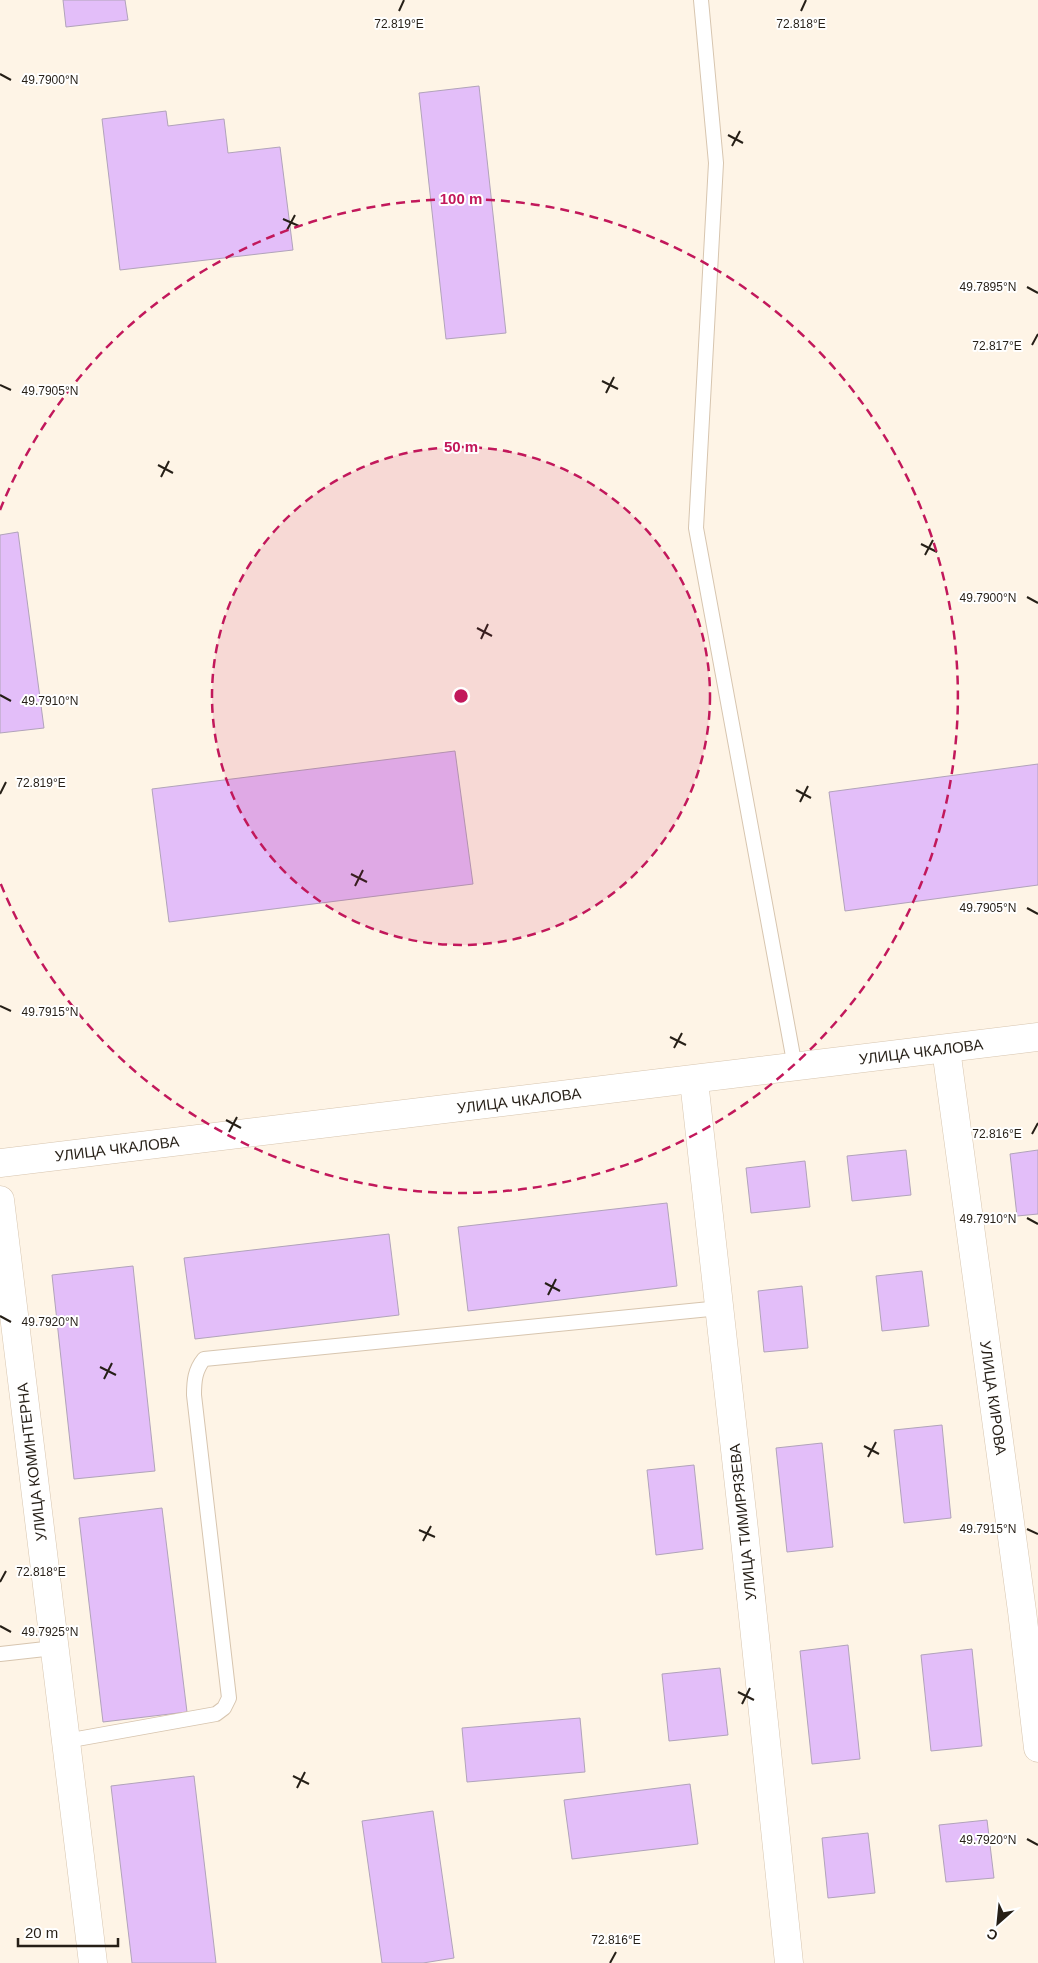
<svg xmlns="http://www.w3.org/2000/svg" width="1038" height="1963" font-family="Arial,sans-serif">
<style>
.building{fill:#e3bef9;stroke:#b1a3ba}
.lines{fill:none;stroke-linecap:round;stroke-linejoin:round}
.lane-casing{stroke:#d7c5af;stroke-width:16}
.street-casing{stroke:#d7c5af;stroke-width:29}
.secondary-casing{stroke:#d7c5af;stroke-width:29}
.lane{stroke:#fff;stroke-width:14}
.street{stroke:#fff;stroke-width:28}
.secondary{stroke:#fff;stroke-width:28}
.ticks{fill:none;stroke:#261f17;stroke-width:2}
.ring{fill:none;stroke:#c2185b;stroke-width:2.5;stroke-dasharray:9 6}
.labels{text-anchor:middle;stroke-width:4;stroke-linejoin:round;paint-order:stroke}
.street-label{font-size:15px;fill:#261f17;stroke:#fff}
.ticks-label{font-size:12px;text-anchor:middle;fill:#261f17;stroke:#fff;stroke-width:4;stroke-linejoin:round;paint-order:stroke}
.centre{fill:#c2185b;stroke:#fff;stroke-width:2.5}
.ring-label{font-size:15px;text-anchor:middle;font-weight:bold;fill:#c2185b;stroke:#fff;stroke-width:4;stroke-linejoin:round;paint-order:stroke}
</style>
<rect width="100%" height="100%" fill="#fef4e6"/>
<path class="building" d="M63,0H125L128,20L66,27Z
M479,86L506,333L446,339L419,93Z
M166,111L168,126L224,119L228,153L280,147L293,250L120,270L102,119Z
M18,532L44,728L0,733V535Z
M455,751L473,884L169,922L152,789Z
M1038,764V885L845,911L829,792Z
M906,1150L911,1195L852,1201L847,1156Z
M1038,1150V1214L1017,1216L1010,1154Z
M805,1161L810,1207L751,1213L746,1168Z
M667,1203L677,1286L468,1311L458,1227Z
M389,1234L399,1315L195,1339L184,1258Z
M133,1266L155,1471L74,1479L52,1275Z
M922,1271L929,1326L882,1331L876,1276Z
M802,1286L808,1348L764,1352L758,1291Z
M942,1425L951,1518L904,1523L894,1430Z
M822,1443L833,1547L787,1552L776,1448Z
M694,1465L703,1549L656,1555L647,1470Z
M162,1508L187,1712L103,1722L79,1518Z
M848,1645L860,1759L812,1764L800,1651Z
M972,1649L982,1746L931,1751L921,1655Z
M720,1668L728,1735L669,1741L662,1674Z
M580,1718L585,1772L467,1782L462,1728Z
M194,1776L216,1963H132L111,1786Z
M690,1784L698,1844L572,1859L564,1800Z
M433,1811L454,1958L423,1963H382L362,1821Z
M987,1820L994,1878L946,1882L939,1825Z
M868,1833L875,1893L828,1898L822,1838Z"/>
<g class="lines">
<defs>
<path id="lane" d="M701,0L716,163L696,528L795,1067
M0,1654L54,1648
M66,1741L216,1714L224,1708L229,1698L194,1395C194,1381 195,1370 204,1359L720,1308"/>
<path id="street" d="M946,1049L1022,1611L1038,1748
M694,1081L744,1530L789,1963
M0,1200L93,1963"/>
<path id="secondary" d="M0,1163L1038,1037"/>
</defs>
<use href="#lane" class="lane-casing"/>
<use href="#street" class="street-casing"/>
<use href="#secondary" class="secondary-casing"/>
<use href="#lane" class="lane"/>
<use href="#street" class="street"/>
<use href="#secondary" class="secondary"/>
</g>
<path class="ticks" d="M399,11L404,0M801,11L806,0M0,74L11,80M728,135L743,143M732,146L740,131M283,219L299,226M287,230L295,215M1027,287L1038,293M1032,345L1038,334M602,381L618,389M0,385L11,390M606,393L614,377M158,465L173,473M161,477L169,461M921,544L937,552M925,555L933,540M1027,597L1038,603M477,628L492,636M481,639L488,624M0,695L11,701M796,790L811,798M0,794L6,782M800,802L808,786M351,874L367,882M355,886L363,870M1027,908L1038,914M0,1006L11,1011M670,1037L686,1045M674,1048L682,1033M226,1120L241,1128M229,1132L237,1117M1032,1134L1038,1123M1027,1218L1038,1224M545,1283L560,1291M548,1295L556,1279M0,1316L11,1322M100,1367L116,1375M104,1379L112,1363M864,1446L879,1454M868,1457L876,1442M1027,1529L1038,1534M419,1530L435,1537M423,1541L431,1526M0,1582L6,1571M0,1626L11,1632M738,1692L754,1700M742,1704L750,1688M293,1776L309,1784M297,1788L305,1772M1027,1839L1038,1845M610,1963L616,1952"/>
<circle cx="461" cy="696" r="249" fill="#c2185b" fill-opacity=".12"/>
<g class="ring">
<circle cx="461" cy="696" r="249"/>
<path d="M0 510A497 497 0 1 1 0 882"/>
</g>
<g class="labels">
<g class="street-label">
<text transform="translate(921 1052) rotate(-7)" y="5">УЛИЦА ЧКАЛОВА</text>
<text transform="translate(519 1101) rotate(-7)" y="5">УЛИЦА ЧКАЛОВА</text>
<text transform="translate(117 1149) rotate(-7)" y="5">УЛИЦА ЧКАЛОВА</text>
<text transform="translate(993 1398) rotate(82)" y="5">УЛИЦА КИРОВА</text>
<text transform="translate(32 1462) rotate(-97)" y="5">УЛИЦА КОМИНТЕРНА</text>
<text transform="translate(743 1522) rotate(-96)" y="5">УЛИЦА ТИМИРЯЗЕВА</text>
</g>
</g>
<g class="ticks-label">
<text x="399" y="28">72.819°E</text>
<text x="801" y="28">72.818°E</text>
<text x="50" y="84">49.7900°N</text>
<text x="988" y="291">49.7895°N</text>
<text x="997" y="350">72.817°E</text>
<text x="50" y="395">49.7905°N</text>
<text x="988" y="602">49.7900°N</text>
<text x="50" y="705">49.7910°N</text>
<text x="41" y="787">72.819°E</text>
<text x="988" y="912">49.7905°N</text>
<text x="50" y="1016">49.7915°N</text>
<text x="997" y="1138">72.816°E</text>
<text x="988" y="1223">49.7910°N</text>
<text x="50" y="1326">49.7920°N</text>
<text x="988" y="1533">49.7915°N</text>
<text x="41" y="1576">72.818°E</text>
<text x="50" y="1636">49.7925°N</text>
<text x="988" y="1844">49.7920°N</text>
<text x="616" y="1944">72.816°E</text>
</g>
<circle cx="461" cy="696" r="8" class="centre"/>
<g class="ring-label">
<text x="461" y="204">100 m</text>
<text x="461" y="452">50 m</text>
</g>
<g transform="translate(998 1923) rotate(207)" stroke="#ffffff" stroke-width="4" paint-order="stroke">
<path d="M0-4L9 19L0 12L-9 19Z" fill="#261f17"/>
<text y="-8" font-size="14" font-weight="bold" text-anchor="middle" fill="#261f17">С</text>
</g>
<path d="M18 1938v8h100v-8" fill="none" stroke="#261f17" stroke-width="2.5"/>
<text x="25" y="1938" font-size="15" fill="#261f17" stroke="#ffffff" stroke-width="4" paint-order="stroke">20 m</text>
</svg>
